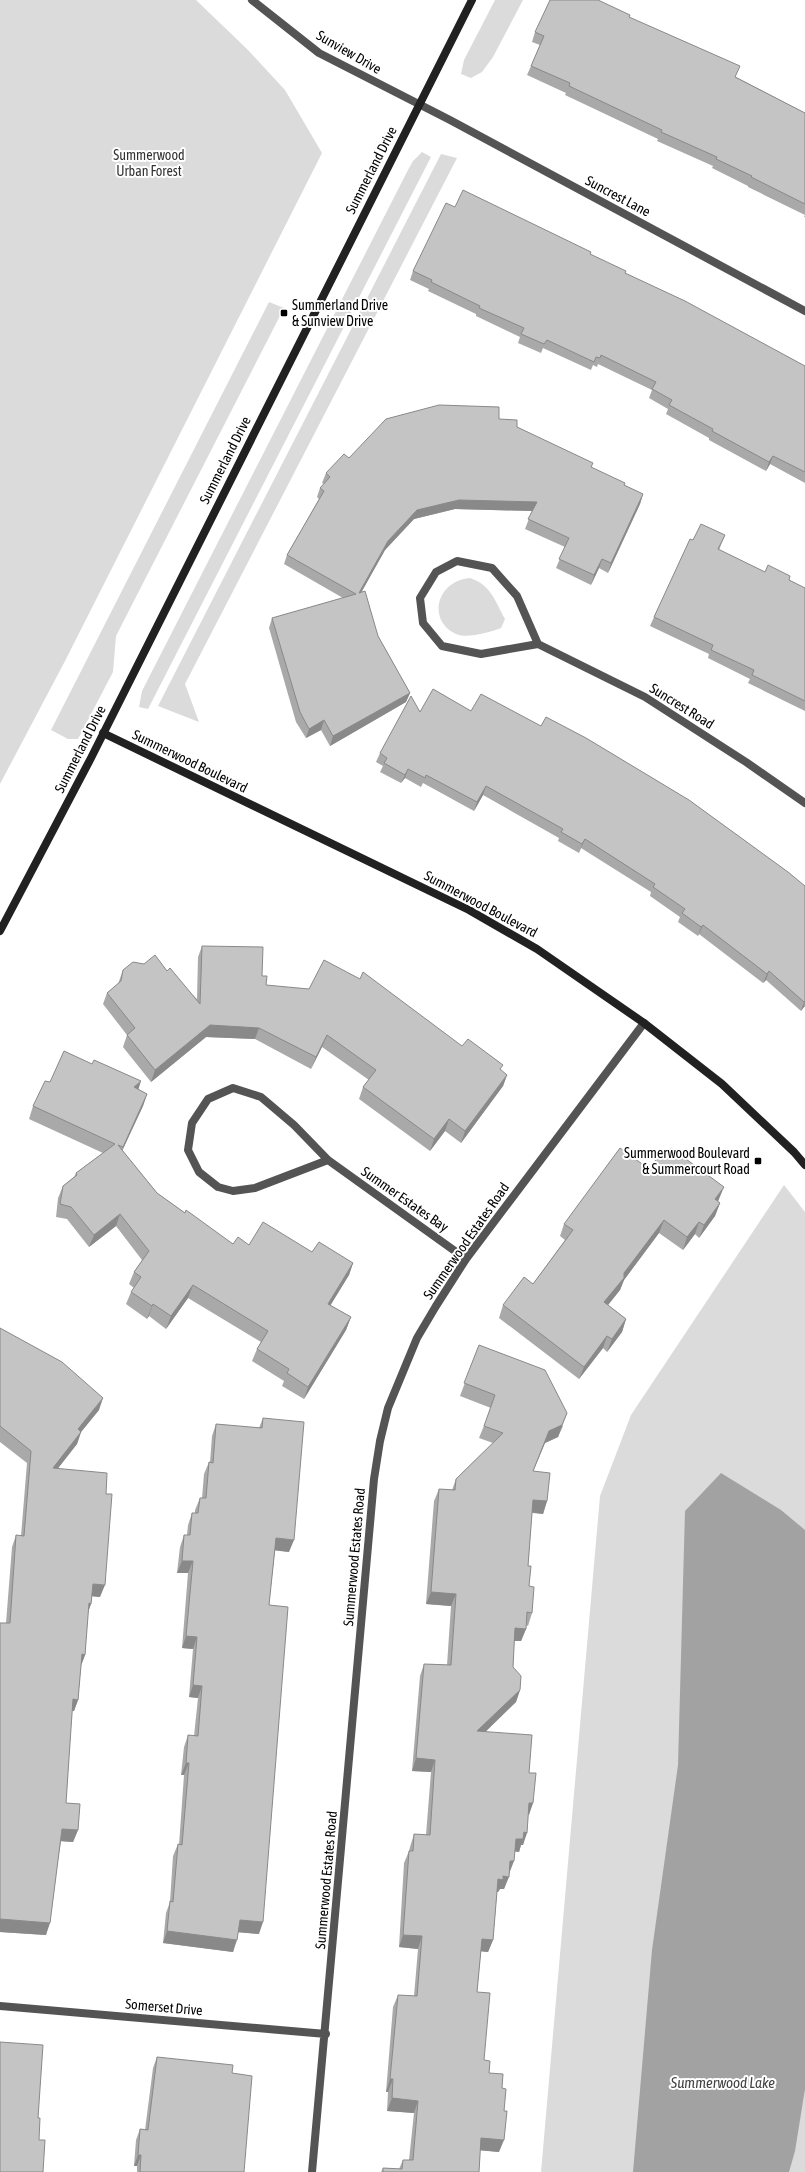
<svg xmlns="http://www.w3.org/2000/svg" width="805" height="2172" font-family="'Asap Condensed',sans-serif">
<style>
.green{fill:#dbdbdb}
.water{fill:#a2a2a2}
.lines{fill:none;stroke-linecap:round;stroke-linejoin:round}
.street{stroke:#545454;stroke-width:8}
.secondary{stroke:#212121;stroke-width:8}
.wall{fill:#a9a9a9}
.shaded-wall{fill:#898989}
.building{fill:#c4c4c4;stroke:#898989}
.poi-dot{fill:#000;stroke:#fff;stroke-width:1.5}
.labels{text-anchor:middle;stroke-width:4;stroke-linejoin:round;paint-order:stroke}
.street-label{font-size:14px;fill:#000;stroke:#fff}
.park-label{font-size:14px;fill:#323232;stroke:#fff}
.poi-label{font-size:14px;fill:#000;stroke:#fff;text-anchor:start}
.water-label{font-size:15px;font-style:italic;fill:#434343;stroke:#fff}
</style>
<rect width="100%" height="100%" fill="#fff"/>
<path class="green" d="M0,0H196L248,50L285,90L322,153L65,661L0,784Z
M495,0H523L493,57L482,72L471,78L461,74L464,60Z
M422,152L431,157L148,709L139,707L142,691L408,170L413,161Z
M441,154L457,158L185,684L199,722L158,706Z
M269,302L284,308L116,636L113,672L78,739H68L51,730Z
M470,578C491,585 495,601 505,619L501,628C491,632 466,639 456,634C427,621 436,581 470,578Z
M784,1185L805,1212V2172H541L600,1496L631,1415Z"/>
<path class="water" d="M721,1473L781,1510L805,1530V2089L795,2151L789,2172H633L652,1950L678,1765L685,1511Z"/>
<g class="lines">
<path class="street" d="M252,0L319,53L450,120L805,311
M538,644L517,596L492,568L457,561L436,572L420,598L423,623L442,646L481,654L538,644L645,697L746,762L805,803
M328,1160L255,1188L233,1191L218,1187L199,1172L188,1150L192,1123L208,1099L233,1088L261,1097L294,1125L328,1160L466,1259
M0,2006L326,2034
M312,2172L374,1479L380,1441L388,1408L417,1338L436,1306L466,1259L644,1023"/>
<path class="secondary" d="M103,733L469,910L537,949L644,1023L722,1084L794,1152L805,1165
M0,931L91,758L472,0"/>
</g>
<path class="wall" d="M629,17L736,77L805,113V217H804L805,215L748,187V186L712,168L713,166L657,141L658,139L565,95L566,93L527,75L531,66L540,45L532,42L535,32Z
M455,207L590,254L625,273L805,366V483L770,464L766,471L709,440V438L666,414L668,409L649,398L652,390L598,364L597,367L593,365L591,370L543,348L541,353L518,343L520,337L476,316V314L428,291L429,289L410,280L413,271Z
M499,419L517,427L624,485L643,494L640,504L608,573L599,568L591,585L556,568L565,547L525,529L532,511L455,509L414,519L385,550L361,592L378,636L410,693L406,702L330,746L321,730L306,738L296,722L269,628L272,618L343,598L284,564L287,555L319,499L317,497L320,488L324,484L322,483L326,473L349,458Z
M725,535L719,550L765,572L789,580L805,588V711L748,683L750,679L708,658L709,654L650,626L654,617L693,540Z
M471,711L805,886V1007H804L801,1011L766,980L763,983L699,934L698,936L678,922L680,917L650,896L651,892L581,848L579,853L558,841L559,838L483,795L474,811L423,783L421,787L405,778L401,783L380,772L383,766L376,762L380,753L420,712Z
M202,946L262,976L266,985L462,1046L507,1075L503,1086L461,1143L445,1131L430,1151L359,1099L363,1087L369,1080L322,1047L311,1069L255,1039L206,1037L151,1082L123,1047L127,1035L103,1004L107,993L118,984L123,970L167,971L197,999L198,957Z
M50,1082L138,1089L147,1094L143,1106L122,1150L157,1193L185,1213L233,1244L249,1245L312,1252L353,1263L349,1275L330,1305L351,1317L346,1330L304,1399L282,1386L284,1381L252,1361L257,1349L261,1342L188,1298L166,1329L149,1316L147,1319L126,1304L131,1292L134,1288L129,1284L134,1272L142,1260L116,1226L89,1247L67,1219L56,1217L58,1198L63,1186L74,1177L76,1173L103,1153L29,1119L33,1106Z
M649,1169L719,1199L718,1202L720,1203L715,1216L699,1238L695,1234L683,1250L659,1233L624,1280L620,1290L608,1305L626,1319L622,1332L607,1352L603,1348L579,1379L499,1318L503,1305L533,1284L565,1240L560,1236L564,1224Z
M0,1328L99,1410L81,1432L77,1444L57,1469L106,1494L100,1597L92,1596L91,1604L88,1612L85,1655L81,1665L78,1700L74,1711H72L66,1803L78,1830L73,1842L61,1841L46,1935L0,1932V1623H6L12,1547L16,1535L21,1536L27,1463L0,1442Z
M479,1345L563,1426L558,1437L545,1443L533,1471L547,1501L543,1514L532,1513L528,1566L529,1586L532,1613L528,1626L526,1625V1629L521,1641H514L513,1667L520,1690L516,1702L485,1732L529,1773L533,1803L528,1815L523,1845H521L519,1852L515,1851L509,1874L504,1889H500L498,1892H497L493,1940L488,1952L481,1951L477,1992L484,2060L489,2073L502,2088L499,2152L480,2150L479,2172H381L383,2168L399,2169L403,2160H409L414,2113L387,2111L388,2092H386L393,2007L398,1995L414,1996L418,1949L399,1947L404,1863L409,1851L410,1847L414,1834L426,1835L431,1772L412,1771L420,1676L424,1664L447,1665L451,1606L426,1604L434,1501L439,1489L452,1490L456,1479L493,1443L479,1438L491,1408L460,1396Z
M263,1418L289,1552L275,1550L269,1605L259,1934L238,1932L233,1952L163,1943L166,1913L170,1902L173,1856L178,1844L179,1845L184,1775H181L184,1747L188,1735L194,1736L198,1698L189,1697L193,1649L182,1648L188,1573H177L180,1547L184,1535H187L188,1525L192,1513H195V1510L200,1498H202L204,1474L209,1462H210L212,1436L216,1424L259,1428Z
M157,2057L232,2073L244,2172H137V2166H134L136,2140L140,2129L145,2130L153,2068Z"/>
<path class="shaded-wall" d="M773,456L770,464L766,471L769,462Z
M643,494L640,504L608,573L611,563Z
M459,500L537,502L533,511L455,509L414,519L385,550L356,602L359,593L388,541L417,510Z
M602,559L599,568L591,585L594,575Z
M410,693L406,702L330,746L333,736Z
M324,720L321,730L306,738L309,729Z
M408,769L405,778L401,783Z
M486,786L483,795L474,811L477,802Z
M585,839L581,848L579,853L582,844Z
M703,925L699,934L698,936L701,927Z
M769,971L766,980L763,983L767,974Z
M805,1001L804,1007L801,1011L804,1002Z
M210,1025L259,1028L255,1039L206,1037L151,1082L155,1070Z
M327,1035L322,1047L311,1069L316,1057Z
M507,1075L503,1086L461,1143L465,1131Z
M141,1081L137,1094L134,1087Z
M147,1094L143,1106L118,1160L123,1147Z
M449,1119L445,1131L430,1151L434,1139Z
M724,1187L719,1199L710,1212L715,1199Z
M720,1203L715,1216L699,1238L704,1225Z
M120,1214L116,1226L89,1247L94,1235Z
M664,1220L659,1233L624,1280L620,1290L600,1315L604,1302L624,1273Z
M699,1222L695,1234L683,1250L687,1237Z
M353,1263L349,1275L324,1316L328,1304Z
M193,1285L188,1298L166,1329L171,1316Z
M153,1304L149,1316L147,1319L152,1306Z
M351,1317L346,1330L304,1399L308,1387Z
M626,1319L622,1332L607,1352L612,1339Z
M607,1336L603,1348L579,1379L584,1367Z
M103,1398L99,1410L81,1432L77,1444L49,1480L53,1468L78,1429Z
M567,1413L558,1437L545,1443L528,1484L549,1431Z
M533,1500L547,1501L543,1514L529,1512Z
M276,1538L294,1540L289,1552L271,1550Z
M182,1561H193L188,1573H177Z
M93,1584L105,1585L100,1597L89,1596Z
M431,1592L456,1594L451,1606L426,1604Z
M89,1603L91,1604L87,1615Z
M515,1628L526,1629L521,1641H511Z
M186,1636L197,1637L193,1649L182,1648Z
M82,1654L85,1655L81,1666Z
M193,1685L202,1686L198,1698L189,1697Z
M520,1690L516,1702L473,1744L477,1731Z
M73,1699L78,1700L74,1711H69Z
M416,1758L435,1760L431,1772L412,1771Z
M186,1763H189L184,1775H181Z
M529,1803H533L529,1815H525Z
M62,1829L78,1830L73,1842L58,1841Z
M524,1832L527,1833L523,1845H521L519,1852L511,1851L516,1839Z
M510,1861H514L509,1874H505Z
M503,1876L509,1877L504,1889H500L498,1892H493L498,1879Z
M0,1919L50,1923L46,1935L0,1932Z
M240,1920L263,1922L259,1934L235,1932Z
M167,1931L237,1940L233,1952L163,1943Z
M403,1935L422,1936L418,1949L399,1947Z
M482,1939L493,1940L488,1952L477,1951Z
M390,2079H393L388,2092H386Z
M392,2098L418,2101L414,2113L387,2111Z
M481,2138L504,2140L499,2152L476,2150Z
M138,2155H141L137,2166H134Z"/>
<path class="building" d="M550,0H598L630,15L629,17L740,66L735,77L805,113V204L751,177L752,176L716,159L717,157L661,132L662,130L569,86L570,83L531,66L544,36L535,32Z
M463,190L591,252L590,254L626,271L625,273L685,301L805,366V472L773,456L769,462L712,431L713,429L669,405L672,400L652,389L656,382L601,355L600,358L596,357L594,362L547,340L544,344L521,334L524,328L479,308L480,306L431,282L432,280L413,271L446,203L455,207Z
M439,405L499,407V419L517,420V427L593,463L591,467L625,483L624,485L643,494L611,563L602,559L594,575L559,559L569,538L528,519L537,502L459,500L417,510L388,541L359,593L365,591L378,636L410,693L333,736L324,720L309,729L300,712L272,618L356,594L287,555L324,491L320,488L330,477L326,473L344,454L349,458L386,419Z
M701,524L725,535L718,549L765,572L768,565L790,576L789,580L805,588V701L752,675L754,670L711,650L713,645L654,617L690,539L693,540Z
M433,689L471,711L481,694L541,726L546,717L586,738L689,800L788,872L805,886V1001L804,1002L769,971L767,974L703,925L701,927L682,913L685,909L653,887L655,884L585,839L582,844L561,832L563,829L486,786L477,802L426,775L425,778L408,769L405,775L384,763L387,758L380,753L411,696L420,712Z
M202,946L263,947L262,976H267L266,985L309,989L324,960L360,979L363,972L462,1046L468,1039L503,1065L500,1069L507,1075L465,1131L449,1119L434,1139L363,1087L376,1070L327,1035L316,1057L259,1028L210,1025L155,1070L127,1035L135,1028L107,993L121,981L123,970L133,962L144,964L155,955L167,971L170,968L200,1004Z
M64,1051L92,1064L94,1060L141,1081L134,1087L147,1094L123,1147L118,1145L157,1193L185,1213L186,1210L233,1244L238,1237L249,1245L263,1222L312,1252L319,1242L353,1263L328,1304L351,1317L308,1387L287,1373L289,1369L257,1349L268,1331L193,1285L171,1316L153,1304L152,1306L131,1292L141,1277L134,1272L149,1251L120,1214L94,1235L71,1207L60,1204L63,1186L77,1175L76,1173L115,1144L33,1106L45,1081L50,1082Z
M620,1148L649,1169L658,1157L662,1160L671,1148L724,1187L715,1199L720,1203L704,1225L699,1222L687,1237L664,1220L624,1273V1278L604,1302L626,1319L612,1339L607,1336L584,1367L503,1305L524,1277L533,1284L573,1230L564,1224Z
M0,1328L62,1362L103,1398L78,1429L81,1432L53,1468L107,1473L106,1494H112L105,1585L93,1584L91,1604L89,1603L85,1655L82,1654L78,1700L73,1699L66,1803L80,1804L78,1830L62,1829L50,1923L0,1919V1623H10L16,1535L24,1536L31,1451L0,1426Z
M479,1345L545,1370L567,1413L562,1425L549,1431L533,1471L550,1473L547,1501L533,1500L528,1566H531L529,1586L534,1587L532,1613L527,1612L526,1629L515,1628L513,1667L521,1676L520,1690L477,1731L532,1735L529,1773H536L533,1803H529L527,1833L524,1832L523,1839H516L514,1861H510L509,1877L503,1876V1880L498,1879L493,1940L482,1939L477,1992L490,1993L484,2060L490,2061L489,2073L503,2074L502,2088L506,2089L504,2111H507L504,2140L481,2138L479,2172H383V2168L402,2169L403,2160H413L418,2101L392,2098L393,2079H390L398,1995L417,1996L422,1936L403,1935L409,1851H413L414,1834L430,1835L435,1760L416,1758L424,1664L451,1665L456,1594L431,1592L439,1489L455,1490L456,1479L503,1433L484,1426L495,1395L464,1383Z
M263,1418L304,1422L294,1540L276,1538L269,1605L288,1607L263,1922L240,1920L237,1940L167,1931L170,1901L173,1902L178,1844L182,1845L189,1763H186L188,1735L198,1736L202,1686L193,1685L197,1637L186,1636L193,1561H182L184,1535H190L192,1513H198L200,1498H206L209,1462L213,1463L216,1424L262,1428Z
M0,2042L43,2045L38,2118H40L39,2140H45L43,2172H0Z
M157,2057L233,2065L232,2073L252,2076L244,2172H140L141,2155H138L140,2129L148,2130Z"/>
<g class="poi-dot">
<rect x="280" y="309" width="8" height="8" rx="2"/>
<rect x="754" y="1157" width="8" height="8" rx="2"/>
</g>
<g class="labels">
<g class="street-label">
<text transform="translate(349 52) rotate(30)" y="5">Sunview Drive</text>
<text transform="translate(371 170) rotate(-63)" y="5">Summerland Drive</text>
<text transform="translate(618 196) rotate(28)" y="5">Suncrest Lane</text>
<text transform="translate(225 460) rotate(-63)" y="5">Summerland Drive</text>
<text transform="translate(682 706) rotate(32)" y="5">Suncrest Road</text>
<text transform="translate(80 749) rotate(-63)" y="5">Summerland Drive</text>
<text transform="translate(190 761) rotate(26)" y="5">Summerwood Boulevard</text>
<text transform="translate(481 904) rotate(28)" y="5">Summerwood Boulevard</text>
<text transform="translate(405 1199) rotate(35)" y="5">Summer Estates Bay</text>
<text transform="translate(466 1241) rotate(-55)" y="5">Summerwood Estates Road</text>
<text transform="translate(354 1557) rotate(-85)" y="5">Summerwood Estates Road</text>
<text transform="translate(326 1880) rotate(-85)" y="5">Summerwood Estates Road</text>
<text transform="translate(164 2007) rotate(5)" y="5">Somerset Drive</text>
</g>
<g class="park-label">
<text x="149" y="160">Summerwood<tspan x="149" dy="16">Urban Forest</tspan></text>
</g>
<g class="poi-label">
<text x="292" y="310">Summerland Drive<tspan x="292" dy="16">&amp; Sunview Drive</tspan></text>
<text x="750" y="1158" text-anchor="end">Summerwood Boulevard<tspan x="750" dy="16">&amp; Summercourt Road</tspan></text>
</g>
<g class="water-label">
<text x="723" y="2088">Summerwood Lake</text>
</g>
</g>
</svg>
